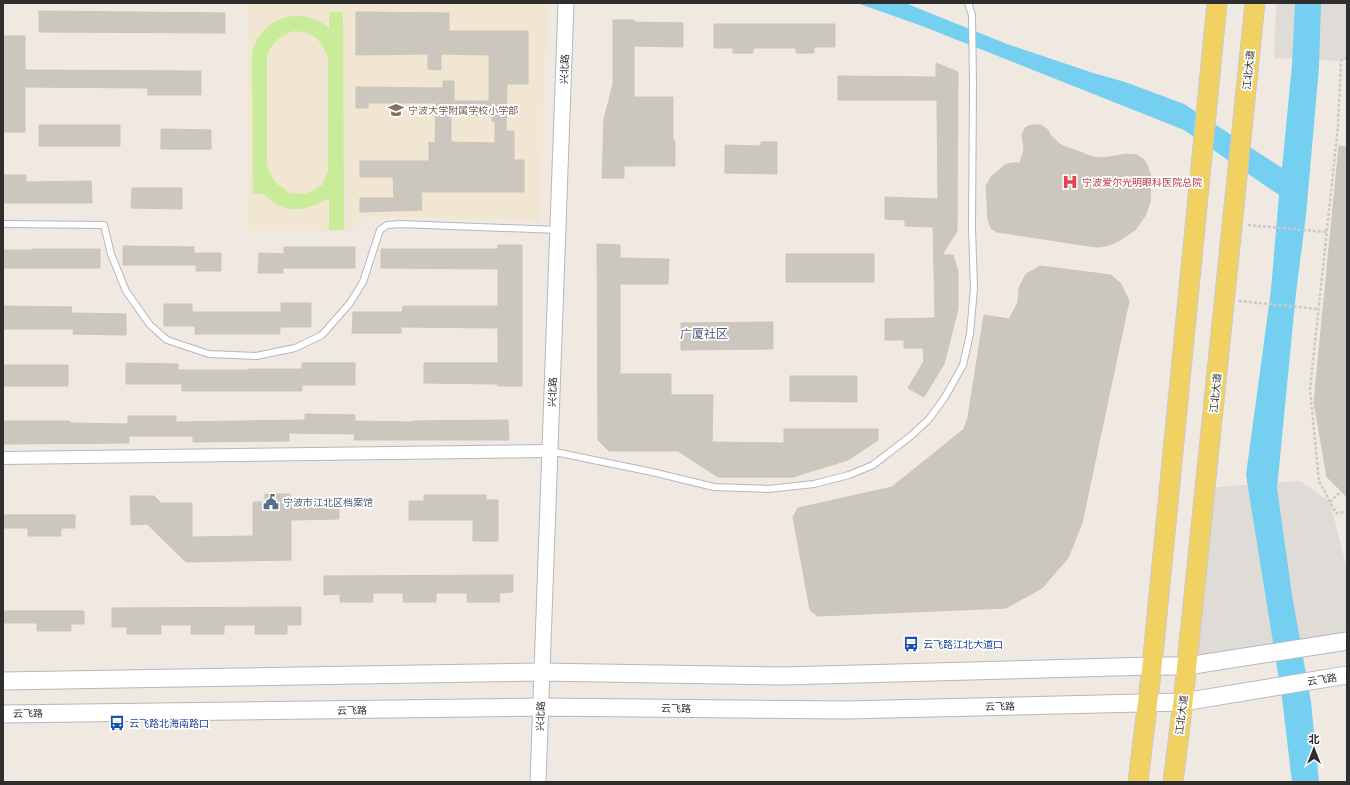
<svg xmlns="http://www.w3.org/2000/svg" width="1350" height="785" font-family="'Titillium Web','Noto Sans SC',sans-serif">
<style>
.education{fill:#f0e6d1}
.pitch{fill:#c9ec9a;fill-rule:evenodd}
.plaza{fill:#dfdcd8}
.water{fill:#75cff0}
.building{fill:#cbc7bf;stroke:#cbc5ba;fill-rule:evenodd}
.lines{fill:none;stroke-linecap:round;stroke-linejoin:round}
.service-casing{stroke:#b4b7c1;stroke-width:8}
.minor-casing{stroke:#b4b7c1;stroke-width:14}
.tertiary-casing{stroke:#b4b7c1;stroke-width:17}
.secondary-casing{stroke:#b4b7c1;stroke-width:19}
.primary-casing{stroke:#c9c9c9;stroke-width:21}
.path{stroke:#c9c9c9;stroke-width:2.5;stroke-dasharray:3 2;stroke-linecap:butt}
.service{stroke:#fff;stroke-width:6}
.minor{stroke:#fff;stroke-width:12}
.tertiary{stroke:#fff;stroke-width:15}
.secondary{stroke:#fff;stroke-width:17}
.primary{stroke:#f2d163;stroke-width:19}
.labels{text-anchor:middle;stroke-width:3.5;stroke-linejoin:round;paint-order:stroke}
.street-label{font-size:10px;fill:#2e2e2e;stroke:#fff}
.education-label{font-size:10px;fill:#785e54;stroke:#fff;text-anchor:start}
.health-label{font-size:10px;fill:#be3a42;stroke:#fff;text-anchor:start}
.service-label{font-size:10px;fill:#4e5e75;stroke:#fff;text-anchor:start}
.transit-label{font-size:10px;fill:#164399;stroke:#fff;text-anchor:start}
.quarter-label{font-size:12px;fill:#4d5680;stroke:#fff}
</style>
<rect width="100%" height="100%" fill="#efe9e1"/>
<path class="education" d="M248,3L547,4L540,221L365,216L350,232L247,231Z"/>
<path class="pitch" d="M329,12H343L344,230H329V198C307,211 283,216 264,194H253L252,52C254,46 256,40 260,35C276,12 310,10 329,29ZM294,31C313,32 322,40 328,58V170L322,185L314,190L304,194L290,193L277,184L273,178L267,166V56C272,42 281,35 294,31Z"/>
<path class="plaza" d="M1276,3H1347V57L1341,61L1274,58Z
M1300,481L1330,502L1347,569V640L1187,665L1205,488Z"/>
<path class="water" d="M857,3H905L1007,44L1093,73L1125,82L1184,104L1282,168L1292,65L1295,3H1321L1319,67L1306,215L1296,293L1277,488L1292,595L1311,702L1319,782H1292L1282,698L1246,475L1271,290L1279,195L1184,130L922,26Z"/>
<path class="building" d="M39,11L225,13V33L39,32Z
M356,12L449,13V31H528V84H507L506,131H514V160H524V192H421L422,210L360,212V198H394L393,177H360V161H429V142L435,143L436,103H368V108H356V87L443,88V81H454V101H489V55L441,54V70L428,69V54L356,55ZM451,115L492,116V121H495V143L451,142Z
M613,20H634V22L683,23V47L634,46V97H673V141H675V166H624V178H602L604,119L613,84Z
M714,24H835V47H814V53H796V48H753V53H733V48H714Z
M3,36H25V70L201,71V95H148V88L25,87V132H3Z
M936,63L958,72L957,231L942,255H953L958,271V309L944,364L924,397L908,388L924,361L923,348H904V340H885V319L935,318L933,227L905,226V220L885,219V197L938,199L937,100H838V76L936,77Z
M39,125H120V146H39Z
M1032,125H1041L1048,130L1051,136L1061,145L1093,157L1103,158L1127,154L1137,155L1144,160L1148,167L1151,177L1150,203L1145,216L1135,230L1119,241L1109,245L1099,247L1089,246L997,232L991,228L988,220L986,186L991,177L1005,165L1011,163H1020L1024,150L1022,134L1026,127Z
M161,129L211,130V149H161Z
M761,142H777V174L725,173V145L761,146Z
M1339,146L1347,147V497L1327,477L1314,402Z
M3,175H26V182L91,181L92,203H3Z
M132,188H182V209L131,208Z
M597,244L620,245V258L669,259L668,284H620V374H671V395H713L712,442L784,443V429H878V440L848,460L793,477H718L678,451H609L598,440Z
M498,245H522V386H498V384L424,383V363H498V328L401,327V333H352L353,312H402L403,306H498V269L381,268V249H498Z
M123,246L194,247V253H221V271H196V265H123Z
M284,247H355V268H283V273H258L259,253L284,254Z
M32,249H100V268H3V250H32Z
M786,254H874V282H786Z
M1040,266L1111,275L1121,284L1129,301L1082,523L1068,558L1042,588L1006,608L818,616L810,610L793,517L798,508L892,487L964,429L968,417L984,315L1009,319L1018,302L1019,288L1026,274Z
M281,303H311V327H280V334H195V326H164V304H192V312H281Z
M3,306L72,307L71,313L126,314V335L73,334L74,329H3Z
M773,322V349L681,350V323Z
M126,363L178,364V370H249V369H302V363H355V385H302V391H182V384H126Z
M3,365H68V386H3Z
M790,376H857V402L790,401Z
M305,414L355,415V421L413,422V421L508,420L509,440H354L355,434L289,433V441L193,442V436H129V443L3,444V421H70V423L128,424V416H176V422L305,420Z
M265,494H290V501L339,500V519L291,520V560L186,562L147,524L131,525L130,496H154L161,503H192V537L253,536V502H265Z
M424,495H486V500H498V541H473V520H409V501H424Z
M3,515H75V528H61V536H28V528H3Z
M513,575V592L499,593L500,602H467V593H436V602H403V593H373V602H340V594L324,595V576Z
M301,607V625H287V634H255V625H224V634H191V625H161V634H127V627H112V608Z
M3,611H84V624H71V631H37V623H3Z"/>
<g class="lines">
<defs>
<path id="service" d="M3,224L104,225L111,254L126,291L150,325L167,340L209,354L256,356L295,348L322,335L350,303L363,282L380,230L387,225L400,224L558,230
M550,451L652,472L714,487L768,489L814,484L849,475L873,465L912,435L929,419L945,397L963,365L970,334L974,288L972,228L973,84L972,15L968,3"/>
<path id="minor" d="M3,458L550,451"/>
<path id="tertiary" d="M538,782L566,3"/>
<path id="secondary" d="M3,681L541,672L783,676L1152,666H1187L1347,641
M3,714L541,707L846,710L1183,702L1347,675"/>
<path id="primary" d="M1138,782L1152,666L1217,3
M1173,782L1183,702L1255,3"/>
</defs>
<use href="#service" class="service-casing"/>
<use href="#minor" class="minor-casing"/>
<use href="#tertiary" class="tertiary-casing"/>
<use href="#secondary" class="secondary-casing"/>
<use href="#primary" class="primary-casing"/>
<path class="path" d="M1347,57L1341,61L1338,126L1310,389L1319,481L1336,513L1347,512
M1248,225L1327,232
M1239,301L1318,309
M1330,502L1341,491"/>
<use href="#service" class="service"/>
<use href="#minor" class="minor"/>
<use href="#tertiary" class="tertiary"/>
<use href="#secondary" class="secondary"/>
<use href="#primary" class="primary"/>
</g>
<defs>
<symbol id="school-bare" viewBox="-9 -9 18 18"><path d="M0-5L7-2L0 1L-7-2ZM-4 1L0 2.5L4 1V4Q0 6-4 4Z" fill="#8d6e63" stroke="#fff" stroke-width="2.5" paint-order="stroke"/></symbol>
<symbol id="hospital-bare" viewBox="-9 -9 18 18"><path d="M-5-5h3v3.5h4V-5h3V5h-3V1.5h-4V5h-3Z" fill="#e0444e" stroke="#fff" stroke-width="2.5" paint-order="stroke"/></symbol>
<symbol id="civic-bare" viewBox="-9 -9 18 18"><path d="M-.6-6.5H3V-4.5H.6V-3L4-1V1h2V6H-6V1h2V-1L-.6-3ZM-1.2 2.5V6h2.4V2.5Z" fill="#5c6f8a" stroke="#fff" stroke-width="2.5" paint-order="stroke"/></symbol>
<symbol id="bus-bare" viewBox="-9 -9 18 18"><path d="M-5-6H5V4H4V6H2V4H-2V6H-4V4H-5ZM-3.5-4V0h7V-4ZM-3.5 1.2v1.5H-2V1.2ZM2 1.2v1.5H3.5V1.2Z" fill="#1a4fb4" stroke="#fff" stroke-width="2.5" paint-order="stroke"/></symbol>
</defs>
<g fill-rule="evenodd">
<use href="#school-bare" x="385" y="99" width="22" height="22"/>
<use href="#hospital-bare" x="1059" y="171" width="22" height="22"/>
<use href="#civic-bare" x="260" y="491" width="22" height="22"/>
<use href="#bus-bare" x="900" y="633" width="22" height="22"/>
<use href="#bus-bare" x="106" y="712" width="22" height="22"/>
</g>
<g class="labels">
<g class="street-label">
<text transform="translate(564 69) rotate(-88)" y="4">兴北路</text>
<text transform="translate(1248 70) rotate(-84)" y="4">江北大道</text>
<text transform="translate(552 392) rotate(-88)" y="4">兴北路</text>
<text transform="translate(1215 393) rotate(-84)" y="4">江北大道</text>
<text transform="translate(1322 679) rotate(-9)" y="4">云飞路</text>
<text transform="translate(1000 706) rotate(-1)" y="4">云飞路</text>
<text transform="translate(676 708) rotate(1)" y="4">云飞路</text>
<text transform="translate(352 710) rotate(-1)" y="4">云飞路</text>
<text transform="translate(28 713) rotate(-1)" y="4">云飞路</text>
<text transform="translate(1181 715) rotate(-83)" y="4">江北大道</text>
<text transform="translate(540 716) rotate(-88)" y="4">兴北路</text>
</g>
<g class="education-label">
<text x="408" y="114">宁波大学附属学校小学部</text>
</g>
<g class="health-label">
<text x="1082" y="186">宁波爱尔光明眼科医院总院</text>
</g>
<g class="service-label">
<text x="283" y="506">宁波市江北区档案馆</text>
</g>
<g class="transit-label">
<text x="923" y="648">云飞路江北大道口</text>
<text x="129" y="727">云飞路北海南路口</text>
</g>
<g class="quarter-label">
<text x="704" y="338">广厦社区</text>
</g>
</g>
<rect width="1350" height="785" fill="none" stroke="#2e2e2e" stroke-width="8"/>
<g transform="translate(1314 749)" stroke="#ffffff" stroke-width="3" paint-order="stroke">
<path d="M0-3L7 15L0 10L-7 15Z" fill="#2e2e2e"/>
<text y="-6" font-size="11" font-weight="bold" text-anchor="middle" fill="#2e2e2e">北</text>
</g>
</svg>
